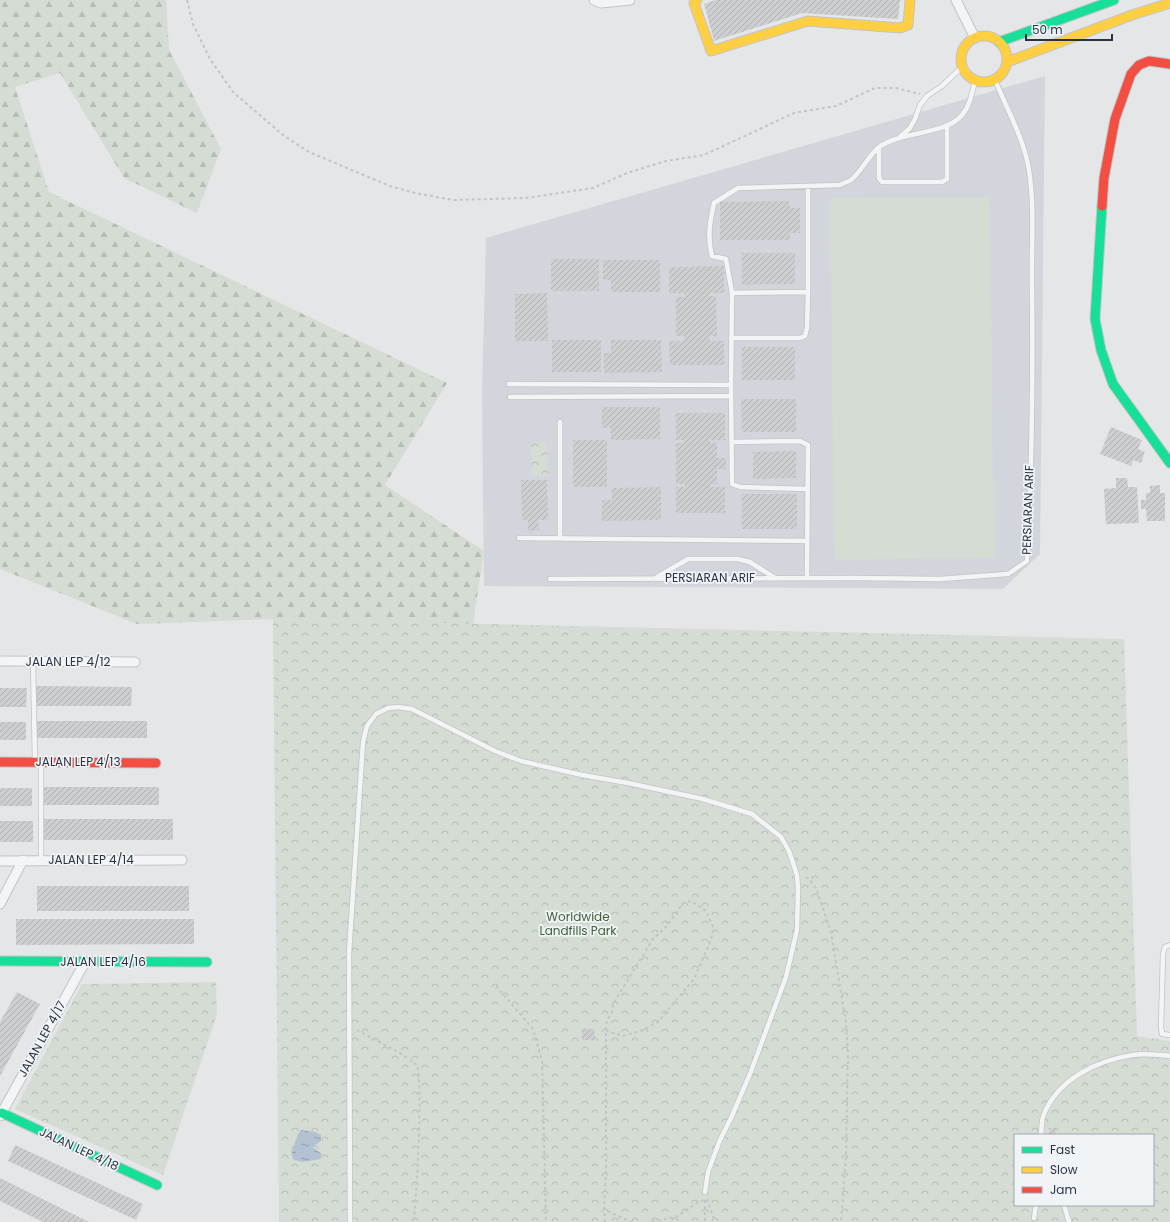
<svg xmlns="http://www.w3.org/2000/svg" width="1170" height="1222" font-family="Poppins,sans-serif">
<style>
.built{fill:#d2d5db}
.grass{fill:#d4dcd4}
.forest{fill:url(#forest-firs)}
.park{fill:url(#park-crowns);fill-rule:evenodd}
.water{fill:url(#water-ripples)}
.building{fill:url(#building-hatch)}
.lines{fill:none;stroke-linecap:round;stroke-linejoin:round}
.lane-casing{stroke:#c2c4c6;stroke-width:6}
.street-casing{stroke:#c2c4c6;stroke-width:11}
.fast-casing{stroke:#c2c4c6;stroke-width:11}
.slow-casing{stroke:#c2c4c6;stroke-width:11}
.jam-casing{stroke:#c2c4c6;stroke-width:11}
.path{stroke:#c3c4c8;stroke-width:2;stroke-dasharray:3 3;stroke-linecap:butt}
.lane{stroke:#f3f4f5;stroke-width:4.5}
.street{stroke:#f3f4f5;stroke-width:9}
.fast{stroke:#16e098;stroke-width:9}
.slow{stroke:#ffcf43;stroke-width:9}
.jam{stroke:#f24e42;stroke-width:9}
.labels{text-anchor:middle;stroke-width:3.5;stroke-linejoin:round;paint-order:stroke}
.street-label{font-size:12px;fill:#2a3242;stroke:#f1f4f7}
.park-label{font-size:12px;fill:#3e5e37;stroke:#f1f4f7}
</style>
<defs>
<pattern id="forest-firs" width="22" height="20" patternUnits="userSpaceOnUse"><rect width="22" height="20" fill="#d4dcd4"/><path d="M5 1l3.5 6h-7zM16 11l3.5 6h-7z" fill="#b6bdb7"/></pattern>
<pattern id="park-crowns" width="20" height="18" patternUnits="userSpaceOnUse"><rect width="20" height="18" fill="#d4dcd4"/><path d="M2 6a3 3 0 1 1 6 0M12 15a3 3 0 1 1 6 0" fill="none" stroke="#b6bdb7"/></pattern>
<pattern id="water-ripples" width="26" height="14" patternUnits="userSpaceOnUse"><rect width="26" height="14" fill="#b2c2d3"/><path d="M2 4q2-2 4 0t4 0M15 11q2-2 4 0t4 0" fill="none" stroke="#919ead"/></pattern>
<pattern id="building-hatch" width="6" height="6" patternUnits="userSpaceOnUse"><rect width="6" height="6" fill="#ccced0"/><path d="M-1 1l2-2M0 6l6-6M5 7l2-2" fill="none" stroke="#afb1b4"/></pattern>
</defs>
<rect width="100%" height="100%" fill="#e4e6e8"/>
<path class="built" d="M1045,76L1040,554L1003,589L484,586L482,394L486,238Z"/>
<path class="grass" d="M990,197L994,558L834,560L830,198Z"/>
<path class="forest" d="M0,0H166L169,50L221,149L197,213L124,178L60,73L15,87L49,192L447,383L385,485L484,551L473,624L273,619L137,624L0,569Z"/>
<path class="park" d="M547,442L548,476H532L531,443Z
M273,619L1124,639L1137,1036L1170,1041V1222H279ZM1015,1135H1153V1205H1015Z
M216,982L217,1014L163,1175L15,1109L82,984Z"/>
<path class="water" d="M301,1130L315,1132L321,1135V1141L312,1147L322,1154L320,1159L303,1162L294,1160C289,1152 293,1150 295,1142C298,1136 296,1136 301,1130Z"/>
<path class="building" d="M716,0H900L898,19L802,13L714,41L704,4Z
M789,201L790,208H800V233H790V240H720V202Z
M742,253H795V284L742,285Z
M551,259H599V291H551Z
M603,260H660V292H611V280H603Z
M724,266V293H709V296H716L717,336H709L710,341H724V365H670L669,341H684V336H676V297H684V293H669V267Z
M547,293L548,341H515V294Z
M552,340H601V372H552Z
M611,340H661L662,372L604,373V353H611Z
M742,347H795V380H742Z
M741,399H796V432H742Z
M602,407H660V439L611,440V428H602Z
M676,413H725V440H710V443H717V458H726V469H717V484H710V487H725V513H676V487H685V484H676V443H684V440H676Z
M1111,427L1142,440L1138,449L1145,452L1141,463L1133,460L1131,466L1100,454Z
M573,440H607V487H573Z
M796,451V478L753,479V452Z
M1116,478H1127L1128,487H1137L1139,523L1106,524L1104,489L1116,488Z
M521,480H547L548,520H538L539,530L528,531V520H522Z
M1160,485V493H1165V521H1147L1146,509H1141V500H1146V493H1150V486Z
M661,487V520L602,521V500H612V488Z
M742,494H797V529H742Z
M36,686L132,687L131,706H36Z
M0,688H27L26,707H0Z
M37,721H147V738H37Z
M0,722H26V740H0Z
M43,787H159V805H43Z
M0,788H32V806H0Z
M44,819H173V840H44Z
M0,821H33V842H0Z
M37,886H189V911H37Z
M16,919H194V944L16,945Z
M17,992L40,1004L0,1076V1022Z
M582,1029H594L595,1040H582Z
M1049,1128H1056V1135H1049Z
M15,1145L143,1204L136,1220L8,1161Z
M0,1178L89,1222H43L0,1201Z"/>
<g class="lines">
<defs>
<path id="lane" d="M900,137L910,128L915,119L920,105L927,96L942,86L962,67
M879,148V178L882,182H942L947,179V126
M732,293L808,292
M731,338H800L805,336L807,328L808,292V186
M509,384L731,385L732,293L726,259L712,256C707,238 710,221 714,203L738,188L840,185C843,183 848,182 851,180C862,171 868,156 879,147C902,131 946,135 962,115C970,106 972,93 975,81
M731,385L732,484L740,487L808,489
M510,397L731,396
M560,422V537
M732,442L800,441L808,445L807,578
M519,538L807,541
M657,577L688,559H738L750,562L775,578
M550,579L855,578L940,579L1008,574L1027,561C1032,470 1033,379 1032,288C1031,249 1035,209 1029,170C1024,139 1007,109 995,80
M33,662L35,762
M41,860V764
M1170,945L1165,947L1163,954L1161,1027L1162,1034L1170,1035
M1041,1135C1042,1128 1041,1120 1044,1114C1058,1079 1098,1060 1133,1055C1145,1053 1158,1055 1170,1056
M1064,1205L1069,1222
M1034,1218L1036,1205
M350,1222L349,953L363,742L367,726L376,714L388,708L398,707L412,709L495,751L521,761L582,775L628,783L703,799L752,814L781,837L789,851L797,875L798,888L797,930L786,977L750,1074L731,1118L720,1140L708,1172L705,1192"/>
<path id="street" d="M594,0L601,3L630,0
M956,0L975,38
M0,661L135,662
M0,861L182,860
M0,904L23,860
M0,1116L85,962"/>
<path id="fast" d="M999,42L1114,0
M1102,206L1095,319L1101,350L1113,384L1170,463
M0,961L207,962
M2,1113L157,1185"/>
<path id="slow" d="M697,0L694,3L711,51L808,21L900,28L908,25L910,0
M961 59a23 23 0 1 1 46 0a23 23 0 1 1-46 0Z
M1007,62L1132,15L1170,3"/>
<path id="jam" d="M1102,206L1104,178L1115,119L1131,74L1139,65L1149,61L1170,64
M0,762L156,763"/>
</defs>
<use href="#lane" class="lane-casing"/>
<use href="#street" class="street-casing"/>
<use href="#fast" class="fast-casing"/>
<use href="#slow" class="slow-casing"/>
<use href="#jam" class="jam-casing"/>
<path class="path" d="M187,0L193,24L210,59L233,92L283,135L309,152L390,186L415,193L453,200L526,198L593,188L627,173L666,161L704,155L794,113L836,106L875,88H896L920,94
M806,877L810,880L816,888L831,932L846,1023L848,1053L846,1156L841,1222
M496,986L533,1029L542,1061L546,1222
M357,1030C368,1036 412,1058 417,1066C423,1077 417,1205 413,1222
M707,1199L715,1222
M705,1200V1222
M604,1207L605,1210L631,1222
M605,1222L604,1206L606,1174V1026L607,1020L612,1012L613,1004L653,939L666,927L683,903L691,901L706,911L714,929L709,945L694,979L658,1022L643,1030L623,1036L606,1031
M652,1222L678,1216L698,1202L705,1200"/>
<use href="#lane" class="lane"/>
<use href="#street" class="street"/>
<use href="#fast" class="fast"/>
<use href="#slow" class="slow"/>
<use href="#jam" class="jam"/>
</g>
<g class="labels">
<g class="street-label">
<text transform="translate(1028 510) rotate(-88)" y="4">PERSIARAN ARIF</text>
<text x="710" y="582">PERSIARAN ARIF</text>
<text x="68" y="666">JALAN LEP 4/12</text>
<text x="78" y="766">JALAN LEP 4/13</text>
<text x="91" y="864">JALAN LEP 4/14</text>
<text x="103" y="966">JALAN LEP 4/16</text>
<text transform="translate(42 1039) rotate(-61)" y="4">JALAN LEP 4/17</text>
<text transform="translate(79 1149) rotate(25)" y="4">JALAN LEP 4/18</text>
</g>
<g class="park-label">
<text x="578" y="921">Worldwide<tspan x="578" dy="14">Landfills Park</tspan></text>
</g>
</g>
<rect x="1014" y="1134" width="140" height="72" fill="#f1f4f7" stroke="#a1a6af"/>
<rect x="1022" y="1147" width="20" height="6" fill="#16e098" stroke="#a1a6af"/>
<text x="1050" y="1154" font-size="12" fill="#2a3242">Fast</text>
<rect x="1022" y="1167" width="20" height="6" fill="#ffcf43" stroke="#a1a6af"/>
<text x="1050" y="1174" font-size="12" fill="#2a3242">Slow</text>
<rect x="1022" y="1187" width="20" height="6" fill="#f24e42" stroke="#a1a6af"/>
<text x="1050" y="1194" font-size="12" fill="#2a3242">Jam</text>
<path d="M1026 34v6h86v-6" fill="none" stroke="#2a3242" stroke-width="2"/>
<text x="1032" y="34" font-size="12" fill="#2a3242" stroke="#f1f4f7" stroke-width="3" paint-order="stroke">50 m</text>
</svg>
